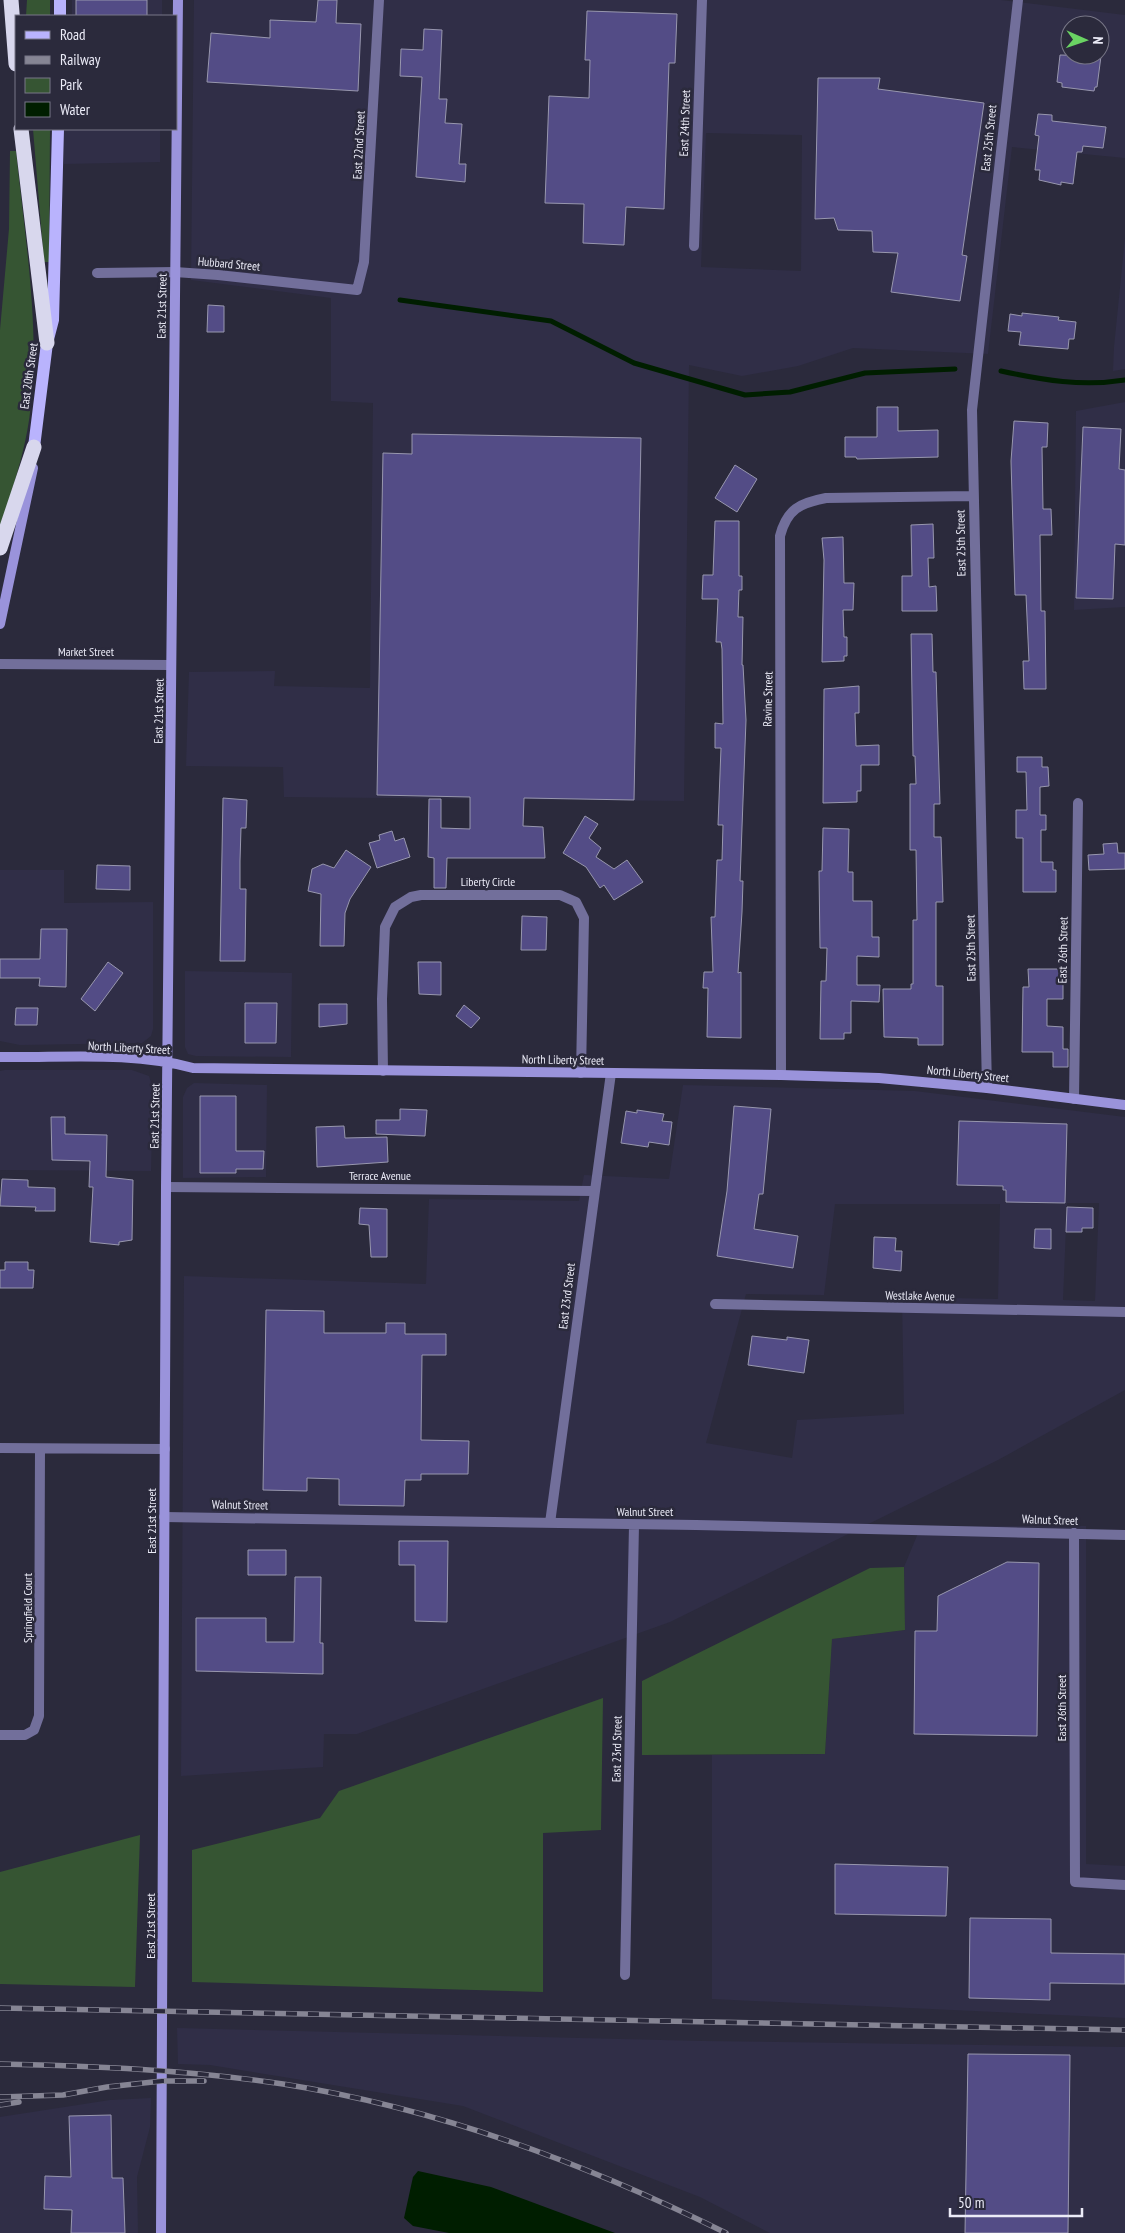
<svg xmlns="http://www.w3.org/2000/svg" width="1125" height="2233" font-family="'PT Sans Narrow',sans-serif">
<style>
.built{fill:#302e47;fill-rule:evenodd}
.green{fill:#365533}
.water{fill:#001e00}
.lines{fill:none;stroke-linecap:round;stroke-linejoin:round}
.stream{stroke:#001e00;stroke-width:5}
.building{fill:#534c86;stroke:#9897ae}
.street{stroke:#726f9b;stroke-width:10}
.secondary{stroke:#9a93db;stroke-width:10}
.primary{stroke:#b9b3fd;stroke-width:12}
.highway{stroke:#d8d7ed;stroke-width:15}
.rail-casing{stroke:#868594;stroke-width:5.5}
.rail{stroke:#2b2a3c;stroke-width:4;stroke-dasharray:11;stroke-linecap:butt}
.labels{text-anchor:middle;stroke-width:5;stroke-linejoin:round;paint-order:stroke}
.street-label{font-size:12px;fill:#ebebf7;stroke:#2b2a3c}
</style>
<rect width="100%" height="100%" fill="#2b2a3c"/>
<path class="built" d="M72,0H162V16H72Z
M194,0H1001L1125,15V158L1012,147L988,354L853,348L798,366L742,376L689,365L684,801L284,797L283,767L186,766L189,672L275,671L274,686L370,688L373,403L331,401V298L191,280ZM1070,25H1100V55H1070ZM706,133L802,135L801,271L701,267Z
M64,129H160V162L64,164Z
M1125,238V369L1113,371L1114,347Z
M1125,402V607L1074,610L1076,411Z
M0,870H64V903L153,902V1029L151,1036L142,1043L20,1045L0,1041Z
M185,971L292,973L291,1057L196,1056L188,1054L185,1047Z
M5,1070H132L149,1076L153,1089L151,1171L0,1170V1071Z
M194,1083L267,1085L266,1177L183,1178V1097L187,1088Z
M683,1085L915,1091L1125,1117V1390L998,1460L670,1622L357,1734H324L323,1767L181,1776L184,1276L426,1284L429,1199L579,1201L584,1175L669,1179ZM1067,1203H1099L1095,1301L1063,1300ZM835,1204H1000L998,1299L902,1297L904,1414L797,1420L792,1458L706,1443L746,1294L824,1295Z
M921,1526H1086V1864L1125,1866V2018L712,1999V1755L825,1754L832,1639L905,1630L904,1567Z
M177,2028L703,2041L1125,2047V2233H770L700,2197L463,2106L210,2065L178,2064Z
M151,2098L150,2127L137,2177L138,2233H0V2117L110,2100Z"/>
<path class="green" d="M27,0H50V16H26Z
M33,129H50L49,262H44Z
M10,151H16C24,231 40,325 31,404C27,447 13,487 0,528V330L9,229Z
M904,1567L905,1630L832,1639L825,1754L642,1755V1681L870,1568Z
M603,1698L601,1830L543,1833V1992L192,1982V1850L320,1818L339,1791Z
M140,1835L135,1987L0,1984V1872Z"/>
<path class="water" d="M418,2171L491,2187L615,2233H449L413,2226L404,2218L413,2177Z"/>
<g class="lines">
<path class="stream" d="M400,300L551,321L634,363L745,395L790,392L865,373L955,369
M1001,371C1043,380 1082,387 1125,380"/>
</g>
<path class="building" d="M76,0H147V16H76Z
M318,0H337L336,23L361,24L358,91L207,82L211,33L270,38V20L316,22Z
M587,11L677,14L675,63H669L664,209L626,207L624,245L583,243L584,204L545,203L549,96L589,98L590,60H585Z
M424,29L442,30L439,99H447L445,123L462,124L459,164H466L465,182L416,177L422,77L400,76L401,49L423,50Z
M1060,55L1101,56L1097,87H1095L1094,91L1062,87V83L1057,82Z
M818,78H880L878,89L984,103L962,255L967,256L960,301L891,292L898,253L873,252L872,231L838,230L834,218L815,219Z
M1038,114L1052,115V121L1106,127L1103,148L1083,146L1082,152H1077L1073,184L1061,182V185L1039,180L1040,170H1035L1039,136L1035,135Z
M208,305L224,306V332H207Z
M1022,313L1059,317L1058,320L1076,322L1074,339H1069L1068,349L1019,345L1021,332L1008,331L1010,314L1022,316Z
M877,407H898V431L938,430V457L857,459L856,457H845V437H877Z
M1014,421L1048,423L1047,447H1042L1043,509H1051L1052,535H1040L1041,611H1045L1046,689H1024L1023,661H1029L1026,595H1015L1011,461Z
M1083,427L1121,429L1119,469L1125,470V545L1115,544L1113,599L1076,598Z
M412,434L641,438L634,800L524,798L523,826L543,827L545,858H447L446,888H434V858L428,857L429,799H441V828L470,829V797L377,795L383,453L412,454Z
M735,465L757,479L737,512L715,498Z
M715,521H739V576H742V590H739L738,617H743L742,665H743L746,720L740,881H743L742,912L738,973L741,972V1038L707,1037L708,988H703L704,972H713L711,917H715L717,860H722L723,825H718L721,748H715V723L723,724L722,649L721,642H716L718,599H702L703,575H713Z
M933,524L934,558H928L929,587L936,586L937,611H902V576H912L911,525Z
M843,537L844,583H854L853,610H843L844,637H847V656H844V661L822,662L824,560L822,538Z
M911,634H932L933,672H936L940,804H934V837H941L943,902H936V986H943V1045H918V1038L884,1037L883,989H911V984H913V920H917L916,850H910V784H916L915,756H913Z
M859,686V713H855L856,746L879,745V765H861V791H857V802L823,803L824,689Z
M1017,757H1042V767H1048L1049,786L1040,787V815H1046V830H1041V862H1053V870H1056V892H1023V838H1016V810H1027L1026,772H1017Z
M223,798L247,800L246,828H241L240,861V889H246L245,961H220Z
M585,816L598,824L589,838L601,848L596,857L614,869L627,860L643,882L614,900L604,885L600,888L586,867L563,853Z
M823,828L849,829L848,872H853V901H872V937H879V957L857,956V985H880L879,1002L851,1001V1033H844V1039H820L821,981H826L827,948H820L819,871H822Z
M392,831L395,841L404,838L410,857L377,868L369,843L380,840L379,835Z
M1117,843L1118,853H1125V869L1089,870L1088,855L1104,854L1103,844Z
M346,850L371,867L350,899L345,913L344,946H320L321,894L308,891L312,869L323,864L334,868Z
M97,865L130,866V890L96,889Z
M522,916L547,917L546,950H521Z
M41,929H67L66,987L39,986L40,978H0V959H40Z
M108,962L123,973L95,1011L81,999Z
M418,962H441V995L419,994Z
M1028,969H1063V999H1047V1026L1063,1027V1049H1068V1067H1053V1052H1022L1023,987H1029Z
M245,1003H277L276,1043H245Z
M319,1004H347V1024L319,1027Z
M464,1005L480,1018L471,1028L456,1016Z
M16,1008H38L37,1025H15Z
M200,1096H236V1151H264L263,1169H236V1173H200Z
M734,1106L771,1109L763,1194H759L754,1229L798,1236L793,1268L717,1256L727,1191Z
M400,1109L427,1110L425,1136L376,1134V1120H400Z
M637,1110L664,1114L662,1121L672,1122L669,1145L649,1142L648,1147L621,1143L626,1111L637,1113Z
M51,1117H65V1134L107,1135L106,1177L133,1180L132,1240L119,1242V1245L90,1242L93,1187H89L90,1161L52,1160Z
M959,1121L1067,1124L1065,1203L1006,1202V1190H1003V1186L957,1185Z
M344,1126L345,1138L387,1137L388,1162L317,1167L316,1127Z
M2,1179L28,1180V1187L55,1188V1211H35L36,1207L0,1206Z
M1067,1207L1093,1208V1228H1082V1232H1066Z
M360,1208L387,1209V1257H371L369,1225L359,1224Z
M1035,1229H1051V1249L1034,1248Z
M874,1237L896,1238L895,1251H902L901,1271L873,1268Z
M5,1262H28V1270H34L33,1288H0V1270H5Z
M266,1310L324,1311V1333H386V1323H405V1334H446V1355H422L421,1440L469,1441L468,1474H421V1480H405L404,1506L339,1505V1479L307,1478V1491L263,1490Z
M752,1336L787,1340V1337L809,1340L804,1373L748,1365Z
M399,1541H448L447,1622L415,1621V1565H399Z
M248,1550H286V1575H248Z
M1007,1562L1039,1563L1037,1736L914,1734L915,1631H937L938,1596Z
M295,1577H321L320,1643H323V1674L196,1671V1618H266V1642H294Z
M835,1864L948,1867L946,1916L835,1914Z
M970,1918L1051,1919V1953L1125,1954V1984L1050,1983V2000L969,1998Z
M968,2054L1070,2055L1068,2233H965Z
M111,2115L112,2178H123L125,2233H71L72,2210L44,2209L45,2176L71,2177L69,2116Z"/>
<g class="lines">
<path class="street" d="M694,246L702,0
M97,273L175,272L218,275L357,290L364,262L379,0
M0,664L171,665
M383,1071L382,999L385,927L395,907L411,897L421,895H560L576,902L584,918L581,1073
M781,1075L780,536C787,509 800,503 826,498L973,496
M987,1088L972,410L1018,0
M1074,1099L1078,803
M166,1187L594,1191
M715,1304L1125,1312
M0,1448L165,1449
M164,1517L696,1525L1125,1535
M550,1523L611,1073
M1074,1533L1075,1882L1125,1885
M0,1735H25L34,1730L39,1716L40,1449
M625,1975L634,1525"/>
<path class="secondary" d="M0,624L33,468
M0,1057C64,1058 131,1051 193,1068L781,1075L879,1078L987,1088L1125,1105
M161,2233L166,1187L178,0"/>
<path class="primary" d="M60,16V0
M34,447L47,343L53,320L58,129"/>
<path class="highway" d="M11,0L16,64
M21,129L47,343
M0,548L34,447"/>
<defs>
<path id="rail" d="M0,2008L1125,2030
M0,2064C95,2066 189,2070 283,2084C437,2108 587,2164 726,2233
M0,2097L63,2095L107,2087L162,2081H204
M0,2105L19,2102"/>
</defs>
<use href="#rail" class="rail-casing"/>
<use href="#rail" class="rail"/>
</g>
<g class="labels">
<g class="street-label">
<text transform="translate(685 123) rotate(-88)" y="4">East 24th Street</text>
<text transform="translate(989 138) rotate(-84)" y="4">East 25th Street</text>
<text transform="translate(359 145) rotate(-87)" y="4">East 22nd Street</text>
<text transform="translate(229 264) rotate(5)" y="4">Hubbard Street</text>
<text transform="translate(162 306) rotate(-89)" y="4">East 21st Street</text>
<text transform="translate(29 376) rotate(-82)" y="4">East 20th Street</text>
<text transform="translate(961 543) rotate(-91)" y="4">East 25th Street</text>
<text x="86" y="656">Market Street</text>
<text transform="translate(768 699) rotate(-89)" y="4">Ravine Street</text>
<text transform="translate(159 711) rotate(-89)" y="4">East 21st Street</text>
<text x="488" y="886">Liberty Circle</text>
<text transform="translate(971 948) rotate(-91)" y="4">East 25th Street</text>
<text transform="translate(1063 950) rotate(-89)" y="4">East 26th Street</text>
<text transform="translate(129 1048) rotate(3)" y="4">North Liberty Street</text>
<text transform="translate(563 1060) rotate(1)" y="4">North Liberty Street</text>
<text transform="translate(968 1074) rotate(6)" y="4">North Liberty Street</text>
<text transform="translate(155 1116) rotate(-89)" y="4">East 21st Street</text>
<text x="380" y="1180">Terrace Avenue</text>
<text transform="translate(567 1296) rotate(-83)" y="4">East 23rd Street</text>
<text transform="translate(920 1296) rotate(1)" y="4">Westlake Avenue</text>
<text transform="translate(240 1505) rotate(1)" y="4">Walnut Street</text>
<text x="645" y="1516">Walnut Street</text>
<text transform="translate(1050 1520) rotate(2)" y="4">Walnut Street</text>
<text transform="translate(152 1521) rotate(-90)" y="4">East 21st Street</text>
<text transform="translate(28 1608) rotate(-90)" y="4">Springfield Court</text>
<text transform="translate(1062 1708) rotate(-90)" y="4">East 26th Street</text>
<text transform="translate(617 1749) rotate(-89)" y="4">East 23rd Street</text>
<text transform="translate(151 1926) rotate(-90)" y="4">East 21st Street</text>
</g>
</g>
<rect x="15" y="15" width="162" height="115" fill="#2b2a3c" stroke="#787787"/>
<rect x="25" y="31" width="25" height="8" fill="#b9b3fd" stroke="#787787"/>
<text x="60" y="40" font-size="15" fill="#ebebf7">Road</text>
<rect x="25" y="56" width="25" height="8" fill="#868594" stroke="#787787"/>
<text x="60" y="65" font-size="15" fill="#ebebf7">Railway</text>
<rect x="25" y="78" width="25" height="15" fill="#365533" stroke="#787787"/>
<text x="60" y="90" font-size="15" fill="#ebebf7">Park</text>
<rect x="25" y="102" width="25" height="15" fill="#001e00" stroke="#787787"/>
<text x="60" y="115" font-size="15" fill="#ebebf7">Water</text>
<g transform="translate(1085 40) rotate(92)"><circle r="24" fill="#2b2a3c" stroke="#787787"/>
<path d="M0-4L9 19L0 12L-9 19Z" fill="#6ad363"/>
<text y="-8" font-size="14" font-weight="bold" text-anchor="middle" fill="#ebebf7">N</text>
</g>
<path d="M950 2208v8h132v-8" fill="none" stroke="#ebebf7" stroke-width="2.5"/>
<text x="958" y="2208" font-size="15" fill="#ebebf7" stroke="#2b2a3c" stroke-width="4" paint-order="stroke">50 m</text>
</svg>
